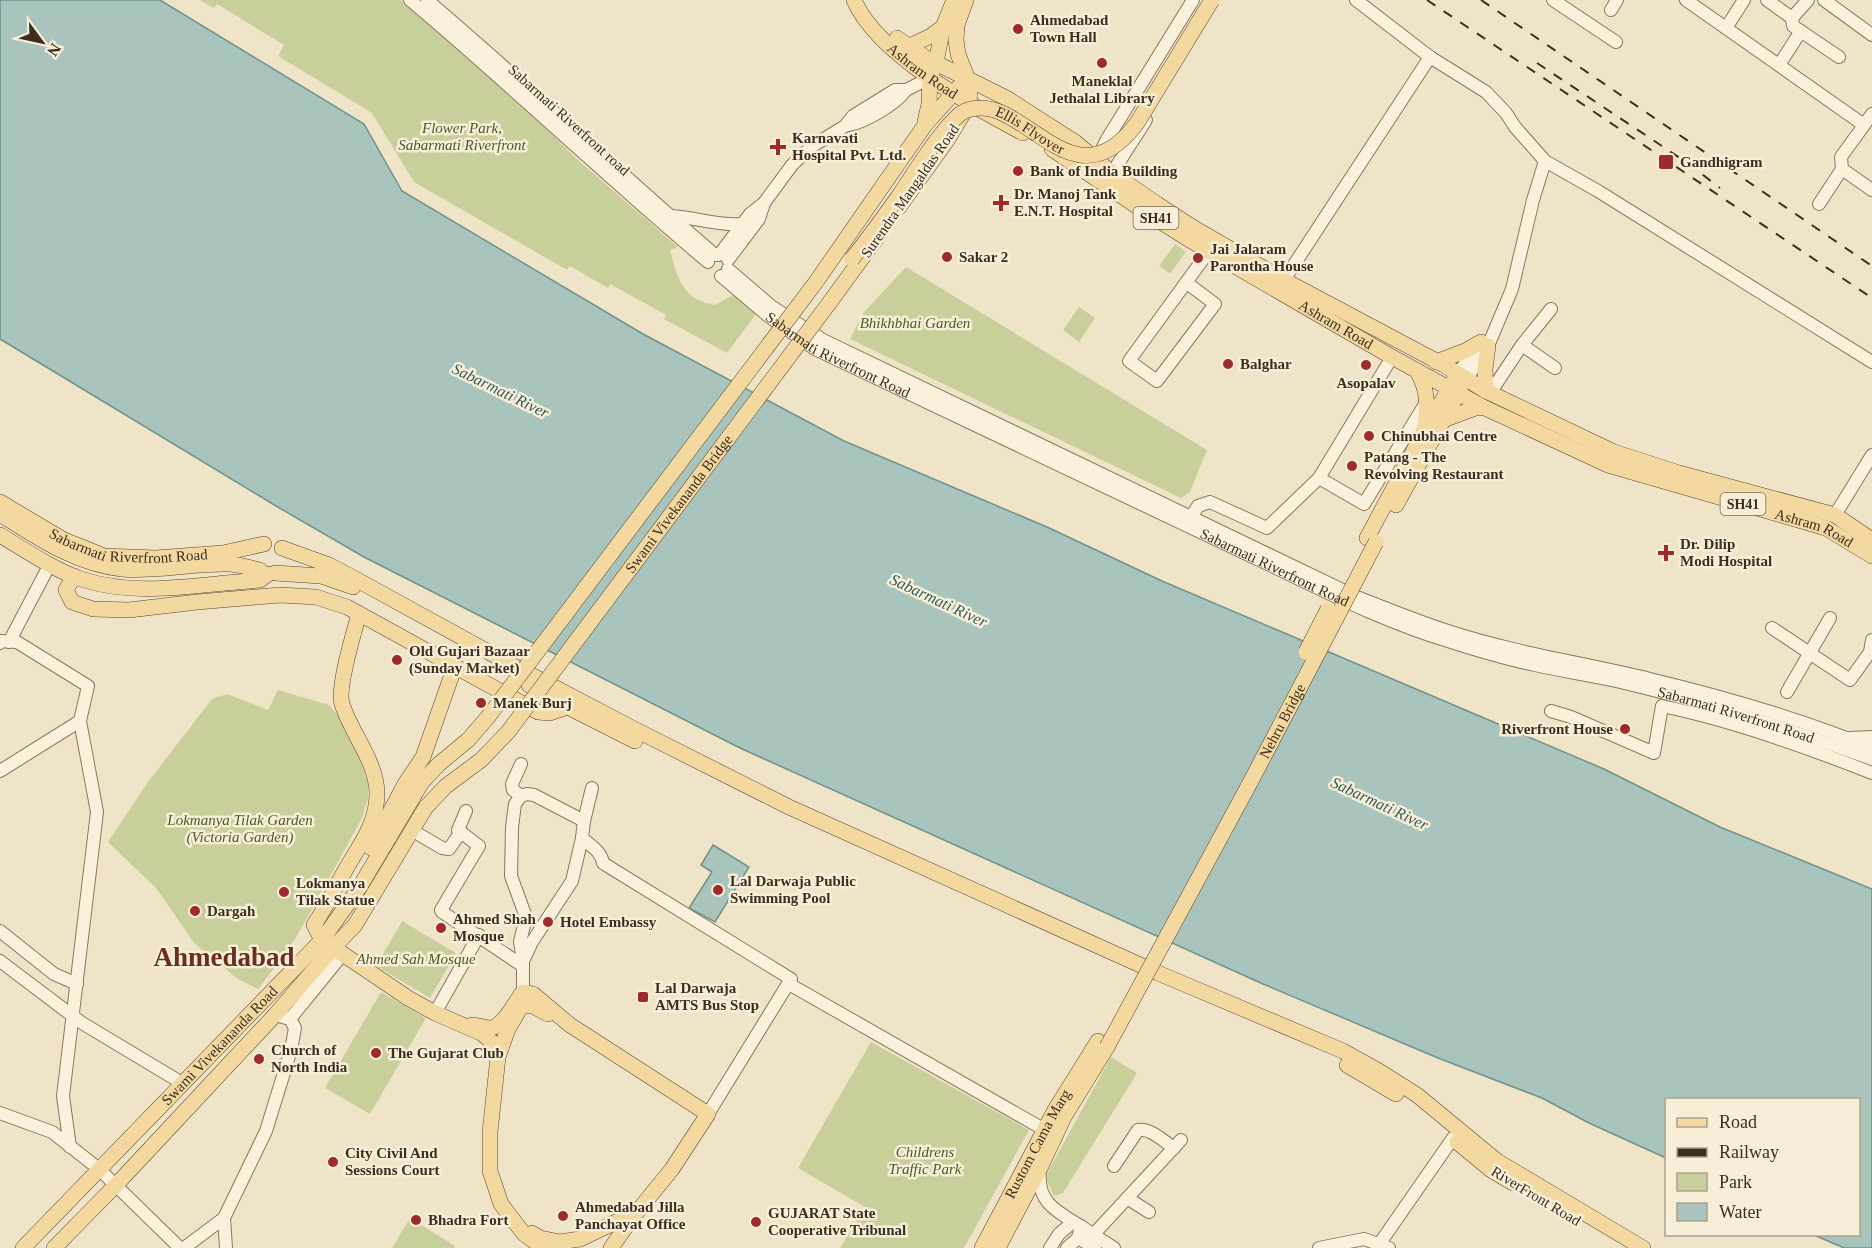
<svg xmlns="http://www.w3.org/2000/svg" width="1872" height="1248" font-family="'Times New Roman',serif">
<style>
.green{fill:#c9cf9b}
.water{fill:#a9c4bc;stroke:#6f938a;stroke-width:1.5}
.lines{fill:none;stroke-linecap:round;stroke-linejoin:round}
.minor-casing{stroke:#8d765c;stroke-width:14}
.major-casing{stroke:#5b4430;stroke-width:16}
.minor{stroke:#faf1dc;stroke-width:12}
.major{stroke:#f3d9a0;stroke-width:15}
.rail{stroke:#3d2e20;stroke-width:2;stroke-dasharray:10 10;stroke-linecap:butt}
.major-bridge-casing{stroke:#5b4430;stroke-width:16;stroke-linecap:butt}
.major-bridge{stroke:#f3d9a0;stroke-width:15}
.poi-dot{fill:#9e2a2b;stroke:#f7eed8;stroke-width:2}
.labels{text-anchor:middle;stroke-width:5;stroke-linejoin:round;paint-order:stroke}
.shield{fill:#f7eed8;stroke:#756857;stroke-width:1.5}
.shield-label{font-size:14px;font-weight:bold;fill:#3d2e20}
.poi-label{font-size:15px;font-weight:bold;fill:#3d2e20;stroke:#f7eed8;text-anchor:start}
.street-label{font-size:15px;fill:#3d2e20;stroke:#f7eed8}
.park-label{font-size:15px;font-style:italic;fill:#4d5a26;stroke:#f7eed8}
.water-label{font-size:16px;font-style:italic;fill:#2f5d5a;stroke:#f7eed8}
.town-label{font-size:27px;font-weight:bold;fill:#6b2e1e;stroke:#f7eed8}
</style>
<rect width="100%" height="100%" fill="#f0e4c8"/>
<path class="green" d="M200,0H401L524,107L579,161L678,247L670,250C677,278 683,300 715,305L733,295L756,314L727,353L664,319L666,315L610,284L608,288L570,266L567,270L414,182L372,113L278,56L284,45L217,4L214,8Z
M1175,244L1186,252L1170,274L1159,266Z
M906,267L1207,450L1190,492L1181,498L850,339L864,312Z
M1079,307L1095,318L1079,342L1063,330Z
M278,690L329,705L342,720L362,761L368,785V798L362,818L309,915L289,949L258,989L238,979L194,943L157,889L108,842L148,782L212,699L227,694L268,710Z
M402,921L456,953L430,998L376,966Z
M381,992L426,1018L370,1114L325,1088Z
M871,1042L1029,1130L964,1248H840L865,1207L798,1168Z
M1111,1057L1137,1073L1063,1193L1054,1196L1045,1177Z
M410,1218L455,1246L454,1248H392Z"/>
<path class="water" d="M0,0H160L364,124L402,191L643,334L844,441L1047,527L1162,581L1604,769L1720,827L1872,889V1248H1844L1814,1235L1858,1234V1100H1666V1158L1589,1123L1542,1098L1438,1058L1263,984L740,748L364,557L276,506L0,339Z
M713,845L749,867L715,922L689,908L712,872L701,865Z"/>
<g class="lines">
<defs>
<g id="minor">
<path d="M410,0C511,85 607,177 708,262"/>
<path d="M427,0C525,83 618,172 715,255"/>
<path d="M1356,0L1430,57L1486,92L1506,113L1515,127L1545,161L1598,191L1872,362"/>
<path d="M1553,0L1616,42"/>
<path d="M1686,0L1864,125"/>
<path d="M1767,0L1792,18"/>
<path d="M1808,0L1792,18L1793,26L1839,57"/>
<path d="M1824,0L1872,35"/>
<path d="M1611,10L1617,0"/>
<path d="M1726,28L1744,0"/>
<path d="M1779,65L1801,31"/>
<path d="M1872,114L1841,157L1842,169L1872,190"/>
<path d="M849,125C867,121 896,104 906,90"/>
<path d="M1099,156L1106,141L1193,0"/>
<path d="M1112,173L1146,120"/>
<path d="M1819,204L1842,169"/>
<path d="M670,216C696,217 715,226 742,224"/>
<path d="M719,255L750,214L764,203L792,165L811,147L845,126L853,116L895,90H906L930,78"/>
<path d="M728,260L759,219L764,203"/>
<path d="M728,269L771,306L823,340L1357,597C1388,609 1419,622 1451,632C1516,653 1584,663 1650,679C1725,697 1801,719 1872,748"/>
<path id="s1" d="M721,276L767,315L815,349L1276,568C1332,595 1388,623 1448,641C1476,650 1506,659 1535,665C1562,671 1589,675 1616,681C1702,701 1789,729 1872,759"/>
<path d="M1284,280L1430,57"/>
<path d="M1187,283L1215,304L1157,381L1129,361L1209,251"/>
<path d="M1522,345L1551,309"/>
<path d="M1392,357L1319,478L1364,504L1427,401"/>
<path d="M1458,374L1479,343"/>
<path d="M1466,380L1488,346L1512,289L1533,200L1545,161"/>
<path d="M1490,393L1522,345L1555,368"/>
<path d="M1835,515L1872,455"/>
<path d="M1187,524L1198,506L1210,502L1267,528L1319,478"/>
<path d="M1772,628L1850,680L1870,652L1872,640"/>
<path d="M9,642L50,564"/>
<path d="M0,643L1,641L17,642L88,686L80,721L97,812L63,1096L70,1147"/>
<path d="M1787,692L1830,618"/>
<path d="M1551,711L1571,717L1654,753L1662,706C1734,721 1804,746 1872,773"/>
<path d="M1851,738L1872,737"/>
<path d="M0,771L80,721"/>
<path d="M521,796L513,790L512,784L521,764"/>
<path d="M466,811L458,830L479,846L441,910L442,912L523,966"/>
<path d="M420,835L442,848L449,849L461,832"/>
<path d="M582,838C591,846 601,851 603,863L606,865L791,979L708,1114"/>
<path d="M0,931L54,974L77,984"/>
<path d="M0,961L82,1023L182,1083"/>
<path d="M523,961L520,942L526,917L511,876L512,827L515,804L521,796L527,794L534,795L584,821"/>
<path d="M789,984L1045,1130"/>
<path d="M523,992V961L532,942L572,881L582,838L584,821L592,788"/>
<path d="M435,1013L479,935"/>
<path d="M290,1019L342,955"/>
<path d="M0,1113L52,1132L99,1169L180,1248"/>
<path d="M1114,1166L1138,1130C1151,1128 1163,1141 1174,1148"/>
<path d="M1040,1170C1036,1203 1058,1212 1082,1227C1092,1234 1103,1241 1114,1248"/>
<path d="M1127,1198L1149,1212"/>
<path d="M224,1218L226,1248"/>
<path d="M1093,1235L1181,1140"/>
<path d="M1078,1238L1095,1248"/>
<path d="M1380,1243L1453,1138"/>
<path d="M184,1248L224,1218L266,1131L291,1050L295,1028L290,1019L275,1015"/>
<path d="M1050,1248L1059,1234L1073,1222"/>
<path d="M1067,1248L1078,1238L1081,1226"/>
<path d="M1319,1248L1364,1239L1389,1248"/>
</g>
<g id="major">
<path id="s2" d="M854,0C877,54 972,106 1023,133"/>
<path d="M897,38L926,58L1008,99L1075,142L1112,173L1157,204L1194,228L1284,280L1444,365L1486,391L1614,452L1679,473L1835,515L1872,540"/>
<path d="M907,47L931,36L943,27"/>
<path d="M925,122L929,104L930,78L936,62L943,27L954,0"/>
<path id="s3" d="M1052,149L1150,215L1188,239L1392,357L1485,408L1608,465L1826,528L1872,556"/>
<path d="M899,207L948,139L969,104L970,85L958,54L956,40L957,25L966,0"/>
<path d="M816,282L925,125L959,87"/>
<path d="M830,302L876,239"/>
<path d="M1436,362L1465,351L1481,342"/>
<path d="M1417,371C1429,393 1427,403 1425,427"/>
<path d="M1486,391L1485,369L1488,346"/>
<path d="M1443,420L1478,407L1485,408"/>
<path id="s4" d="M0,502L64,540L104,556L156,558L223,553L264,544"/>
<path d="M1396,505L1460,390"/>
<path d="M0,514C38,538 76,564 122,569C157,572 193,563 228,564C238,564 250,568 260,570"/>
<path d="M0,535C23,549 56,571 81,579C135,597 194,585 249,581L260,580L268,574"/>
<path d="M1367,538L1421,437L1454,380"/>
<path d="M282,548L329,565L350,576L514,666L634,729L789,807L1158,973L1343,1051L1379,1071L1417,1095L1497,1161L1643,1248"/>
<path d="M275,573L321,576L353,587"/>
<path d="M74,576L66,590L72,602L93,609L129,610L197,602L280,595L316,597L347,607L538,712L550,713L568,707"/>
<path d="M359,614C354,632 337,688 342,704C352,735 376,760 377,793C377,824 360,844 346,869C335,888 326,907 314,925L322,940L408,998L435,1013L481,1033L496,1045L498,1057L490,1132V1171L501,1204L524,1234L544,1248"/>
<path d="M529,685L568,707L635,741"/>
<path d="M371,848L405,784L423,757L455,666"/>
<path d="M472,1025C477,1025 486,1028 491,1028C504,1026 515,1002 523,992L533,994L570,1025L708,1114L672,1169L637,1212L580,1239L560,1242L540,1238L532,1233"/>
<path d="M498,1057L508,1029L521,1007L531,1005L548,1014"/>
<path d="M1347,1065L1396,1094"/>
<path d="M1457,1142L1491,1170L1513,1183"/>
<path id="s5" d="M23,1248L322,940L359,888L422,782L439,764L468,740L488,717"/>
<path d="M54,1248L116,1185L275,1015L333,948L355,925L426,807L446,786L481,760L508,732"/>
<path d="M611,1248L635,1214"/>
<path id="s6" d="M982,1248L1055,1110L1098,1041"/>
<path d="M998,1248L1041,1166L1064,1117L1107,1047"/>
</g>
</defs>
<use href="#minor" class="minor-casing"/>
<use href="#major" class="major-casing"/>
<use href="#minor" class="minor"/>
<use href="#major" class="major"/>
<path class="rail" d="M1427,0L1872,298
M1481,0L1872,266
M1537,63L1686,162L1720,188"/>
<defs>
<g id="major-bridge">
<path id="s7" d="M852,259C868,239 883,218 898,197C911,178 947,119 965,111C1022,87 1071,212 1137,123L1212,0"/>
<path d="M1306,652L1328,609"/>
<path d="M488,717L816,282"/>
<path id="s8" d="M508,732L830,302"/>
<path id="s9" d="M1107,1047L1251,781L1376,542"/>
</g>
</defs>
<use href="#major-bridge" class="major-bridge-casing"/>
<use href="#major-bridge" class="major-bridge"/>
</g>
<g class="poi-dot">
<circle cx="1018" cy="29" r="6"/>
<circle cx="1102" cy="63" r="6"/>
<path d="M775 138h6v6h6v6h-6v6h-6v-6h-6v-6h6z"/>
<rect x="1658" y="154" width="16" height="16" rx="3"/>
<circle cx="1018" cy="171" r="6"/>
<path d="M998 194h6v6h6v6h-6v6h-6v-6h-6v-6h6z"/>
<circle cx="947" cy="257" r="6"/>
<circle cx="1198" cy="258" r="6"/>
<circle cx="1228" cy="364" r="6"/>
<circle cx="1366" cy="365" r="6"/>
<circle cx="1369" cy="436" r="6"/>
<circle cx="1352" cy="466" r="6"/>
<path d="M1663 544h6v6h6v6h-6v6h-6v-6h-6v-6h6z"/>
<circle cx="397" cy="660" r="6"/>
<circle cx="481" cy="703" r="6"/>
<circle cx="1625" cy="729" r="6"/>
<circle cx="718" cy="890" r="6"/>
<circle cx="284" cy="892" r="6"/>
<circle cx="195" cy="911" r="6"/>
<circle cx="548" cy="922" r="6"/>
<circle cx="441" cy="928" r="6"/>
<rect x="637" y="991" width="12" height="12" rx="3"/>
<circle cx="376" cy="1053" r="6"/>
<circle cx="259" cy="1059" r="6"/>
<circle cx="333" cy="1162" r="6"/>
<circle cx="563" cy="1216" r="6"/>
<circle cx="416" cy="1220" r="6"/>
<circle cx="756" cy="1222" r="6"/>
</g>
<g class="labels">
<g class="shield">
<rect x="1133.5" y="207" width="45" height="22" rx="4.5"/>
<rect x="1720.5" y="493" width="45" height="22" rx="4.5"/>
</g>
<g class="shield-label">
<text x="1156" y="223">SH41</text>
<text x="1743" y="509">SH41</text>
</g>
<g class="poi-label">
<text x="1030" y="25">Ahmedabad<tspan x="1030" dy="17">Town Hall</tspan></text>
<text x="1102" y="86" text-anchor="middle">Maneklal<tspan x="1102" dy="17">Jethalal Library</tspan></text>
<text x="792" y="143">Karnavati<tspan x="792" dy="17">Hospital Pvt. Ltd.</tspan></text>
<text x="1680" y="167">Gandhigram</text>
<text x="1030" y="176">Bank of India Building</text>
<text x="1014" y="199">Dr. Manoj Tank<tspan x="1014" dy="17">E.N.T. Hospital</tspan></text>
<text x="1210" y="254">Jai Jalaram<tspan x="1210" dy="17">Parontha House</tspan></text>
<text x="959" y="262">Sakar 2</text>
<text x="1240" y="369">Balghar</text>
<text x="1366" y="388" text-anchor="middle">Asopalav</text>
<text x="1381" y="441">Chinubhai Centre</text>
<text x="1364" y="462">Patang - The<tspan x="1364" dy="17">Revolving Restaurant</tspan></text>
<text x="1680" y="549">Dr. Dilip<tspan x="1680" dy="17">Modi Hospital</tspan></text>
<text x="409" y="656">Old Gujari Bazaar<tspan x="409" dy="17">(Sunday Market)</tspan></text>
<text x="493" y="708">Manek Burj</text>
<text x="1613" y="734" text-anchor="end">Riverfront House</text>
<text x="730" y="886">Lal Darwaja Public<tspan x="730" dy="17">Swimming Pool</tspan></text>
<text x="296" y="888">Lokmanya<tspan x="296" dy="17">Tilak Statue</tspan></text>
<text x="207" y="916">Dargah</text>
<text x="453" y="924">Ahmed Shah<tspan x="453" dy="17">Mosque</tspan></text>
<text x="560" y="927">Hotel Embassy</text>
<text x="655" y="993">Lal Darwaja<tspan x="655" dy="17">AMTS Bus Stop</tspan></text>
<text x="271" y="1055">Church of<tspan x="271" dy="17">North India</tspan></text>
<text x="388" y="1058">The Gujarat Club</text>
<text x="345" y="1158">City Civil And<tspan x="345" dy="17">Sessions Court</tspan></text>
<text x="575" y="1212">Ahmedabad Jilla<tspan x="575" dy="17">Panchayat Office</tspan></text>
<text x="768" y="1218">GUJARAT State<tspan x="768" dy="17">Cooperative Tribunal</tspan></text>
<text x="428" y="1225">Bhadra Fort</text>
</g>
<g class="street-label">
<text dy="5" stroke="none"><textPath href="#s2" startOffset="100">Ashram Road</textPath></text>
<text transform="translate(569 120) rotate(42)" y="5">Sabarmati Riverfront road</text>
<text dy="5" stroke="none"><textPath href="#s7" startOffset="258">Ellis Flyover</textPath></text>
<text transform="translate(910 191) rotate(-55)" y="5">Surendra Mangaldas Road</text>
<text dy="5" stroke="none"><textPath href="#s3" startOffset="334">Ashram Road</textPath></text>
<text dy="5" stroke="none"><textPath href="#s1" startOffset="142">Sabarmati Riverfront Road</textPath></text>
<text dy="5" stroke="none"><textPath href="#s8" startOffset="285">Swami Vivekananda Bridge</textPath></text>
<text dy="5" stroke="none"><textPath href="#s3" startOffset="856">Ashram Road</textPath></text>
<text dy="5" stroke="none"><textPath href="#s4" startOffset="140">Sabarmati Riverfront Road</textPath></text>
<text dy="5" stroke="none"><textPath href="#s1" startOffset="628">Sabarmati Riverfront Road</textPath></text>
<text dy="5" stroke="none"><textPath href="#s1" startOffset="1114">Sabarmati Riverfront Road</textPath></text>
<text dy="5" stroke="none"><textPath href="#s9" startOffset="370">Nehru Bridge</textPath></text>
<text dy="5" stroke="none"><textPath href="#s5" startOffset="282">Swami Vivekananda Road</textPath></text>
<text dy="5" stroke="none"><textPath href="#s6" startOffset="118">Rustom Cama Marg</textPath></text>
<text transform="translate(1536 1196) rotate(31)" y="5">RiverFront Road</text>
</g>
<g class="park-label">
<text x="462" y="133">Flower Park,<tspan x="462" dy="17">Sabarmati Riverfront</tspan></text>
<text x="915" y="328">Bhikhbhai Garden</text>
<text x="240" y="825">Lokmanya Tilak Garden<tspan x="240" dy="17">(Victoria Garden)</tspan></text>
<text x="416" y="964">Ahmed Sah Mosque</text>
<text x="925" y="1157">Childrens<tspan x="925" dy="17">Traffic Park</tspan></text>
</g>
<g class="water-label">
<text transform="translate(501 390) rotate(26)" y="6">Sabarmati River</text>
<text transform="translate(939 600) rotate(25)" y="6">Sabarmati River</text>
<text transform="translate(1380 803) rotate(25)" y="6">Sabarmati River</text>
</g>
<g class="town-label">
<text x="224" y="966">Ahmedabad</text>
</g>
</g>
<rect x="1665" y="1098" width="195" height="138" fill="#f7eed8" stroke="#ada18e" stroke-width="1.5"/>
<rect x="1677" y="1118" width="30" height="9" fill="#f3d9a0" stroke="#ada18e" stroke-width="1.5"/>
<text x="1719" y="1128" font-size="18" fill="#3d2e20">Road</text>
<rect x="1677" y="1148" width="30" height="9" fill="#3d2e20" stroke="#ada18e" stroke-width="1.5"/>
<text x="1719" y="1158" font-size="18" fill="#3d2e20">Railway</text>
<rect x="1677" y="1173" width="30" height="18" fill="#c9cf9b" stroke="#ada18e" stroke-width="1.5"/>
<text x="1719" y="1188" font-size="18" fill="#3d2e20">Park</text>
<rect x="1677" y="1203" width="30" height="18" fill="#a9c4bc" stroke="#ada18e" stroke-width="1.5"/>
<text x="1719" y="1218" font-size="18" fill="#3d2e20">Water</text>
<g transform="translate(42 42) rotate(123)" stroke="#f7eed8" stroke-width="4.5" paint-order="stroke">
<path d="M0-4.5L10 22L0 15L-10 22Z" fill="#3d2e20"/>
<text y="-9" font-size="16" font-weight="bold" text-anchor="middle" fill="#3d2e20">N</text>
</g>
</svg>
